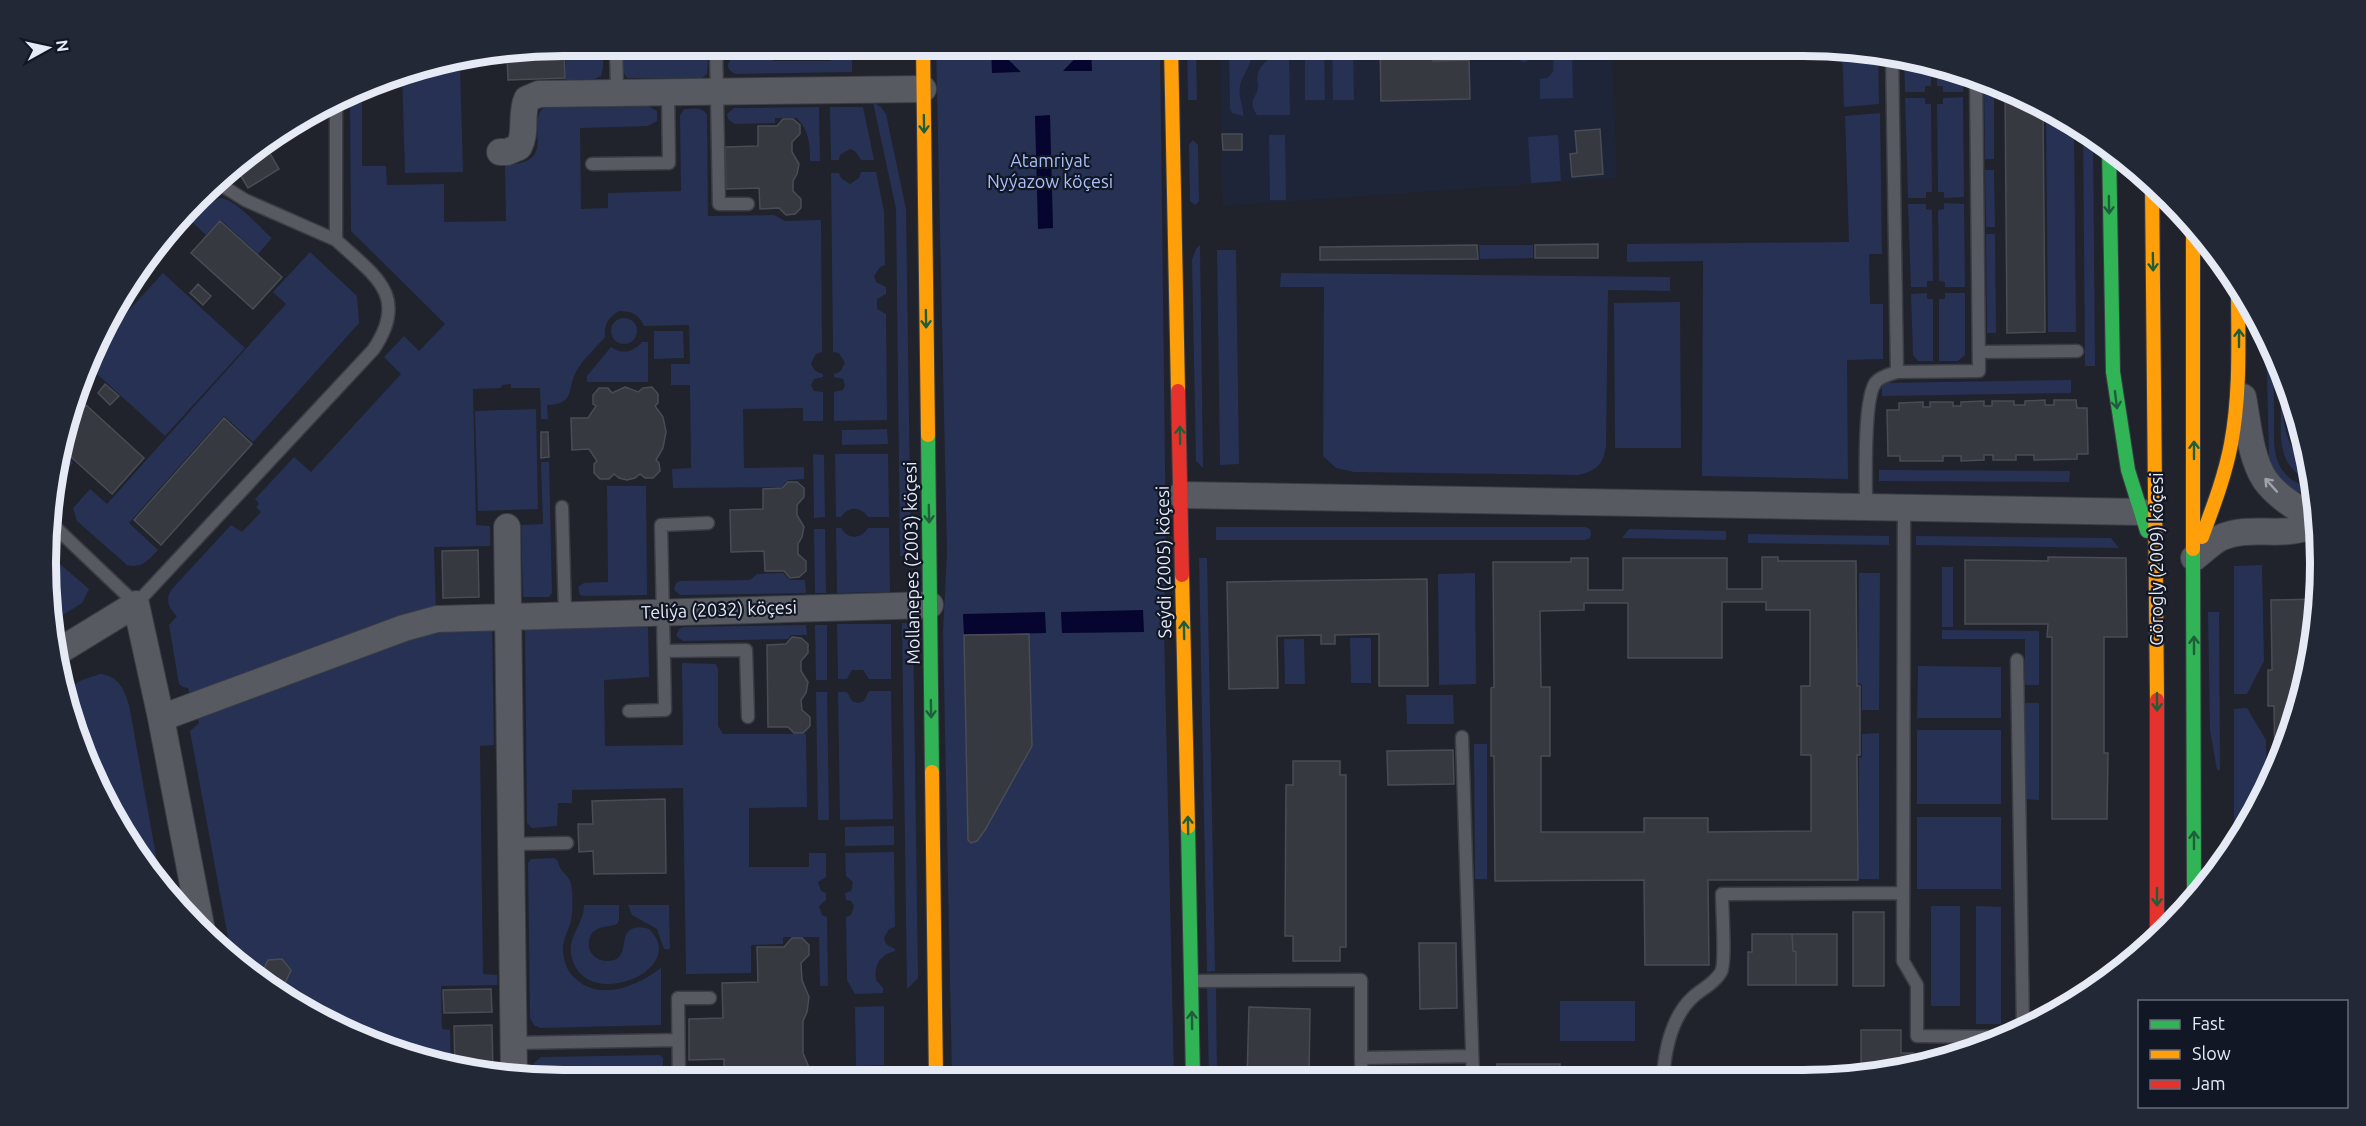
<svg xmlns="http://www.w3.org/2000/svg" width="2366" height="1126" font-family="Ubuntu,sans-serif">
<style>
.built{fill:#1e2538}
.green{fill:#263154}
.water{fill:#06052f}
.building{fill:#363940;stroke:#494c54;stroke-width:1.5;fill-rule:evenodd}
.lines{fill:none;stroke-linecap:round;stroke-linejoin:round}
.lane-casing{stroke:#3b3d44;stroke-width:15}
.street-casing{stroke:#3b3d44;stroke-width:28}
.fast-casing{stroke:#3b3d44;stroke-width:16}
.slow-casing{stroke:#3b3d44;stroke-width:16}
.jam-casing{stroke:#3b3d44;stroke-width:16}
.lane{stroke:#585a62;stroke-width:12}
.street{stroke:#585a62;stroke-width:26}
.fast{stroke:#30b455;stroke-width:14}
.slow{stroke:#ff9f0a;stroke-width:14}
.jam{stroke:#e5322d;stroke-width:14}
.oneway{stroke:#205e3b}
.oneway2{stroke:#9fa2ac}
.labels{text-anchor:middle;stroke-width:4.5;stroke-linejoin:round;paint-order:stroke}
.park-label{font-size:18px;fill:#aabff9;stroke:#121726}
.street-label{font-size:18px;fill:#e6eaf5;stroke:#121726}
.rim{fill:none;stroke:#e6eaf5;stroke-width:8}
</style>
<rect width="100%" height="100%" fill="#20232b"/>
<path class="built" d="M1220,45H1612L1617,178L1223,206Z
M2282,366L2311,462L2312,466L2298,454L2286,431L2282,403Z"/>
<path class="green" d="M566,45H603V68L601,76L594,79L566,80Z
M623,45H709L707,74L702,78H627L624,73Z
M831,45H852V72L736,74C726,71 725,60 736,57L772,56L773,61H831Z
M860,45H873L874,60H861Z
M936,45H1160L1166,548L1164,627L1174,1079L952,1080L943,632L947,552Z
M1187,45H1196L1197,100H1188Z
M1229,45H1247C1258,62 1243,70 1240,86C1238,98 1244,106 1243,116L1232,113L1230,109Z
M1305,45H1324L1325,100H1305Z
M1332,45H1353L1354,100H1333Z
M1437,45H1455V58H1437Z
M1508,45H1513L1514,52L1524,57L1532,54L1535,48H1540L1535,57L1525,62C1515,60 1509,55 1508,45Z
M1842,49L1878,52L1879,104L1844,107Z
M1554,51H1572L1573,98L1540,99V79L1547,78L1553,72Z
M1289,53L1290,115H1257C1248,101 1255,100 1258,88C1259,85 1257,81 1257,78C1259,61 1274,55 1289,53Z
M1904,55L1931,63V86H1925V92H1905Z
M460,64L463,172L405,173L402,72L444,65Z
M1937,65L1963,73V92H1943V86H1937Z
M1984,79L1994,82V159H1985Z
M362,91V166H386L387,185L444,184V222L506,221L505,165C559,163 525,128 543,108L648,106L657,111V121L648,126L580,128L581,209L608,208V193L681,191L680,116L684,109C693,109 703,106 707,115L708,216L774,215L785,221L821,220L822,352L816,354L811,363C813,370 816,372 823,374V377L814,379L811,385L814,391L823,392V421H803V408L743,409L744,468L804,467V479L788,480L781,487L673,488L672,469L691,468L690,385H671V364H690L689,325L644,326C639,314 631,311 619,311C608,318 604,324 605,337C596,348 584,358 577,370C566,388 577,404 547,405L548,419H541L540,388H511V384L502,385L501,388L473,389L476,525L490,526V546L434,547L436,613L190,695L188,688L183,687L179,684L169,625L177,616C168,608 165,599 172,589L231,525L242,532L261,512L256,507L259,504L255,499L294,457L311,472L401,374L384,357L404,336L419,351L445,324L351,231L350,97Z
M1963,97L1964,197L1944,198V192H1938L1937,104H1943V98Z
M1905,98H1925V104H1931L1932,192H1926V198H1908Z
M873,102L881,107L886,114L906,209L911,556H900L896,209Z
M819,107L820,161H810C810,144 809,131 797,118H775V123L735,124L728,119L727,114L734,108Z
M830,107H863L874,160H861L855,151L850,149L840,155L839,160H831Z
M2046,108L2074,123L2076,332H2048Z
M1880,113L1882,254H1869L1870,304H1883V359L1847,360L1848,479L1702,476L1703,261L1627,262V244L1849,242L1845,116Z
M2083,128L2093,134L2095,366H2085Z
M1269,135H1285L1286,200H1270Z
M1558,135L1561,181L1531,183L1528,137Z
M1193,140L1198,145L1199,201L1195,205L1190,201L1189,145Z
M1985,170H1994L1995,227H1986Z
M861,172H876L884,211L885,265L880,267L874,276L876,282L886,287V294L877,299V309L886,314L887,420L834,421V392L843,390L845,385L843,379L834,377V374L840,372L845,363L839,353L833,352L831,173H839L841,178L850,184L859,178Z
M220,198C236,199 260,228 272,238L258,254L221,220L206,235L192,222L210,203Z
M1944,203L1964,204L1965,287H1945V282L1939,281L1938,210L1944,209Z
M1908,204H1926V209L1932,210L1933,281H1927V287H1911Z
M1986,234H1995L1996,333H1987Z
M1200,245L1203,468L1196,461L1192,260L1196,249Z
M1479,245H1533V258L1480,259Z
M1217,250H1236L1239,464L1220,465Z
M310,252L357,296L359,323L253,442L224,416L129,523L158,550C149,560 141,569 127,565L77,521L73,508L90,489L107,504L286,304L273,292Z
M163,273L245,348L165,436L85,363L90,353Z
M1281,273L1670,277V291L1608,290L1606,445C1604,464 1597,471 1578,475L1354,472L1336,468L1323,456L1324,287H1280Z
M1927,293V299H1933V361H1918L1913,355L1911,294Z
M1945,293H1965V355L1958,361H1939V299H1945Z
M1680,302L1681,448H1615L1614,303Z
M611 331a13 13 0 1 1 26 0a13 13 0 1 1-26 0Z
M2257,320C2275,353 2274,383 2274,420C2274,434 2273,449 2278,462C2284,478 2299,485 2314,490V496C2292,493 2277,481 2269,460L2267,374Z
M654,331H683L684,358L654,359Z
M642,342H648V382H587V376L611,347C623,355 633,352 642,342Z
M2071,380V393L1882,396V383Z
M2281,403C2286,431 2285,450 2312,468L2313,482C2275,468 2281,436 2281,403Z
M536,409L538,509L478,511L475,411Z
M887,429L888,444L842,445V430Z
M59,450L73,463L54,483L55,462Z
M813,454L824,455L825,517L814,518Z
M835,454H888L889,517H868C861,506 848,506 841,517H836Z
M541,462H549L552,593L549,597H523L521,525L543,524Z
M1879,470L2070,471L2069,482L1879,481Z
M607,486H646L647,595L584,596L580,595L578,587L584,583L608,582Z
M1216,527H1585L1590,529L1591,534L1590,538L1585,540H1216Z
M836,528H841C848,540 861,539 868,528H889L890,592L837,593Z
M814,529H825L826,593H815Z
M1629,529L1726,531V540L1622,538Z
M1748,534L1889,536V545L1748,543Z
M1916,536L2111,538L2119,548L1916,545Z
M52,557L89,589L82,603L50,623Z
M1199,558H1207L1215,971L1207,972Z
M2262,565L2264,661L2247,694H2234V566Z
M1942,567H1953V627H1942Z
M783,573L790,580H805L806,593L680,595L674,590L676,583L680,581L750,580L757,574Z
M1475,573L1476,684L1439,685L1438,574Z
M1859,573H1880L1879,710H1862V684L1858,683Z
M2208,612H2219L2220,770H2217L2210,730Z
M902,623H913L918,978L907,989Z
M837,624H891V679H869L863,670H852L847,679H838Z
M806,625L807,635H791L788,639L683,641L676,636L679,629L683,627Z
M815,625H827V680H816Z
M492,627L494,745L480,746L483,974L497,975V985L441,986L442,1029L450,1030L451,1068L364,1041L232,959L190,731L199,723L198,718L406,635Z
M648,627L649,677L604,680L605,746L683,745L682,663L716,664L718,669V726L723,734H806L807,807L749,808V867H809V853H826V877L818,882L821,891L826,893V900L819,906L822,915L827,917L828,986H820L819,937H783V944L751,945V973L686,974L683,788L572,790V803H558L557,826L532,828L527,823L525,629Z
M1942,630L2039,631V685H2025V639H1942Z
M1350,638H1371V683H1351Z
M1284,639H1304L1305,684H1285Z
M1918,666L2001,667V718H1917Z
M100,674C119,676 124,689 129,705L162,889L152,878L99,792L67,689L82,680Z
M869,691H891L893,819L840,820L838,692H847L852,701L858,703L864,701Z
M816,692H827L829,820H818Z
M1406,695H1453L1454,724H1407Z
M2025,703H2039V800L2025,799Z
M2247,708L2266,740L2267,786L2243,829H2234V709Z
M1917,730H2001V804H1917Z
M1879,733V879H1858L1859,758L1862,757V734Z
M1474,744H1487V879H1475Z
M1917,817H2001V889H1917Z
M894,826V845L845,846V827Z
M894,852L895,927L889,929L884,938L886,944L895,949V951C880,955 874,964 876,980L883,988V993L855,994L847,980L846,917L851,915L854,906L851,901L846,900L845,893L851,891L853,882L846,876L845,853Z
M554,858L558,861C559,872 569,874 571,884C573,894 573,911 571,921C568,932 562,940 563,952C564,963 568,973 577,980C602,1001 637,986 661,968V1025L540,1028L534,1025L530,1018L528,863L531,859Z
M584,905H619V920L617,924C606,928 590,925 589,943C588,948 590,952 594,956C597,959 602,961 607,961C630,961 619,937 630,930C635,926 643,927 649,929C691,970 586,1013 572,958C566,937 584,925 584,905Z
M628,905H669L670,949H664L657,929L632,915Z
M1931,906H1960V1006H1931Z
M1976,906L2001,907V1024H1976Z
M1207,988H1216L1217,1079H1209Z
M1560,1001H1635V1041H1560Z
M884,1006V1065L856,1066L855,1007Z
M660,1055L663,1058V1081H563L532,1078L533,1064L541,1057Z"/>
<path class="water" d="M991,45H993L1021,72L992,73Z
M1017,45H1066V46H1052L1042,57L1031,47H1017Z
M1088,45H1091L1092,71H1063Z
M1050,115L1053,228L1038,229L1035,116Z
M1143,610L1144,632L1062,633L1061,612Z
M1045,612L1046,633L964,635L963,614Z"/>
<path class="building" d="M564,45L565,78L508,80L507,54Z
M759,45H800V49L794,56H785L779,50H759Z
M1380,45H1432L1433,61L1469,60L1470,99L1381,101Z
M2005,86L2043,107L2045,332L2007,333Z
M783,119H793L800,125V134L792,142V152L799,164L797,174L793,181V191L801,199V208L795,214L786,215L779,208L760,209L759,188L726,189L725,147L758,146V126H777Z
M1600,129L1603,174L1572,177L1570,154L1577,153L1575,131Z
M1222,134H1242V150H1223Z
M264,143L279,169L248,188L235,166L247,152Z
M220,221L282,277L253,309L191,253Z
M1598,244V258H1535V245Z
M1477,245L1478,259L1320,260V247Z
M198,284L211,296L203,305L190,293Z
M105,384L119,396L110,405L98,393Z
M625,387L638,392L643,388L652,387L658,394V403L655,406L663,417L666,432L663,448L656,460L659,463L660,471L653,478H645L640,474L635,478L627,480L619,478L614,474L609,479H600L594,473V464L597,461L589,449L572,450L571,418H588L596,406L593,404V395L599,388H608L612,393Z
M2045,400V405H2054V400H2076L2077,408H2087L2088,454H2077V459L2034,460V455H2016V460H1993V455H1984V460L1961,461V456H1943V461H1900V456H1888L1887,410H1899V403L1923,402V407H1930V402H1953V406H1961V402L1984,401V406H1992V401H2014V405H2025V401Z
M86,405L144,458L112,494L60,447L65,428Z
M224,418L252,444L161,545L134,520Z
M541,432H548L549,457L541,458Z
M788,482H797L804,488V497L797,505V515L804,527L802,537L798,544V554L806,561V571L799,577L790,578L784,571H765L764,551L731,552L730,510L763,509V489L782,488Z
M478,550L479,597L443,598L442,551Z
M1762,557H1778V561H1856L1857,686H1860V755H1857L1858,880H1708L1709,965H1645L1644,880L1495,881L1494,756H1491V688L1494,687L1493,562H1571V558H1588V590H1623V558H1727V589H1762ZM1722,602H1766V610H1810V686H1801V755H1811V831L1708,832V818H1644V832H1541V756H1550V687H1541L1540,611L1584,610V603H1628V658H1722Z
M2048,557L2126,558L2127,637H2104V753H2108L2107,819H2052V637H2047L2048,624H1965V560L2048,561Z
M1427,579L1428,686H1379V634L1335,635V644H1321V635L1277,636L1278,688L1229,689L1227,582Z
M2317,599L2311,664L2281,762L2275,772L2274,706H2268V670H2272L2271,600Z
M1029,634L1032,746L985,830L977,841L971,843L968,840L964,635Z
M792,637L801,638L808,644V653L801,661V671L808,682L806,693L801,700L802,710L810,717V726L803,733H794L788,727H768L767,645L786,644Z
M1453,750L1454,784L1388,785L1387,751Z
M1293,761H1340V775H1346V947H1340V961H1293V936H1285L1286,785H1293Z
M665,799L666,873L594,874L593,851L579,852L578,824H593L592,801Z
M1853,912H1884V986H1853Z
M1752,934H1792L1793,951L1796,952V985H1748V952H1752Z
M1792,934H1837V985H1796V952L1793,951Z
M792,938H802L809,945V955L801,963L802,980L809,997L807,1012L803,1021V1053L810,1070V1080H724V1059L689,1060V1019L723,1018L722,983L758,982L757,947H784Z
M1419,943H1456L1457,1008L1420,1009Z
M282,959L291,970L285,983L274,985L262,973L268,960Z
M491,989L492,1012L444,1013L443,990Z
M1249,1007L1310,1009L1309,1078L1247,1079Z
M492,1025L493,1072H476L455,1069L454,1026Z
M1861,1030H1901V1053H1913V1065L1871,1077H1861Z
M1919,1059H1936L1919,1064Z
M1497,1064H1560V1078H1497Z"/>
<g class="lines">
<defs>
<path id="lane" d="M616,45L617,92
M716,45L719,204H748
M592,164L669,163L668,92
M218,183L245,200L336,240
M1979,352L2077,351
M1897,372L1979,371L1976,77
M1866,506C1866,482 1863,397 1876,382C1880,377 1890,374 1897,372L1892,54
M562,507L565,614
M1904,507L1903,961L1917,985V1036L2010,1037
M53,525L136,604L373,350C410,296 375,276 336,240V105
M664,651L746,650L748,717
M2017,660L2023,1029
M629,711L665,710L661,525L708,523
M1462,737L1473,1078
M511,844L567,843
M1192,981L1361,980V1058L1472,1056
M513,1043L678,1040
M1361,1058L1362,1078
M1663,1077C1665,1050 1672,1016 1693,997C1703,988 1714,984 1721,972C1726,963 1722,909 1722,894L1903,893
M679,1081L678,998H710"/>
<path id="street" d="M500,152H507L519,147C527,132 520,114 527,99L539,94L923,89
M2243,397C2248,423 2250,457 2265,480C2278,498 2299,509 2317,521
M1181,495L2141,512
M507,527L514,1076
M2194,558C2202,552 2211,543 2220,538C2253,523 2283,541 2317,523
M56,653L136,604L161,718L202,931
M161,718L404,628L437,619L930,605"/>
<path id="fast" d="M2109,147L2113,372L2128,470L2147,531
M928,435L932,772
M2193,549L2194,898
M1188,827L1193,1079"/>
<path id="slow" d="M923,45L928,435
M1171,45L1178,391
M2152,183L2157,700
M2193,225V549
M2202,537C2213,507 2225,476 2231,444C2241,391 2238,337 2238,283
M1182,575L1188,827
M932,772L936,1080"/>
<path id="jam" d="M1178,391L1182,575
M2157,700V935"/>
</defs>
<use href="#lane" class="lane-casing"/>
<use href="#street" class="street-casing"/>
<use href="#fast" class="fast-casing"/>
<use href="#slow" class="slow-casing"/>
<use href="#jam" class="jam-casing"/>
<use href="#lane" class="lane"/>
<use href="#street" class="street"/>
<use href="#fast" class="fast"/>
<use href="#slow" class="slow"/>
<use href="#jam" class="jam"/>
</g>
<defs><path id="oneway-shaft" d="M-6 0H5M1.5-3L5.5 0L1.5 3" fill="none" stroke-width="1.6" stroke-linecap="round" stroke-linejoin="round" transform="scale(1.5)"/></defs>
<g class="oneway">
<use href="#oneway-shaft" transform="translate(924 124) rotate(89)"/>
<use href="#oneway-shaft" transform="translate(2109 205) rotate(89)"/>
<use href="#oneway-shaft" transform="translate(2153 262) rotate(89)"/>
<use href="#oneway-shaft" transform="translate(926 319) rotate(89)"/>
<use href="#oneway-shaft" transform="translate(2239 338) rotate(-90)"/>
<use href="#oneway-shaft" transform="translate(2116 400) rotate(83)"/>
<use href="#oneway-shaft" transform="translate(1180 435) rotate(-91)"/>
<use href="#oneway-shaft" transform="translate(2194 450) rotate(-90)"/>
<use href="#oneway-shaft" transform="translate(929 514) rotate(89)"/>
<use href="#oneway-shaft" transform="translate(1184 630) rotate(-91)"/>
<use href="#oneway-shaft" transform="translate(2194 645) rotate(-90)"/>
<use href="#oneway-shaft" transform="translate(2157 702) rotate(90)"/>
<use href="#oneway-shaft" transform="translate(931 709) rotate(89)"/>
<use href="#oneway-shaft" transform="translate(1188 825) rotate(-91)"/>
<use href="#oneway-shaft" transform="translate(2194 840) rotate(-90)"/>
<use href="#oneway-shaft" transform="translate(2157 897) rotate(90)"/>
<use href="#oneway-shaft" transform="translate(1192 1020) rotate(-91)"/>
</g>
<use class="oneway2" href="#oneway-shaft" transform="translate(2271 485) rotate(-132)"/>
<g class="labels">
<g class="park-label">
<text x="1050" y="167">Atamriyat<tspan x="1050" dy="21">Nyýazow köçesi</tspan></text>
</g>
<g class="street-label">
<text transform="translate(2157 559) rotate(-90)" y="6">Görogly (2009) köçesi</text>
<text transform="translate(1164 562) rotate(-91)" y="6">Seýdi (2005) köçesi</text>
<text transform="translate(912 563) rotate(-91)" y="6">Mollanepes (2003) köçesi</text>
<text transform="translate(719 610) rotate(-2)" y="6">Teliýa (2032) köçesi</text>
</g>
</g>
<path d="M0 0H2366V1126H0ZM563 56H1803A507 507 0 0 1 2310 563V563A507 507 0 0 1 1803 1070H563A507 507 0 0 1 56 563V563A507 507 0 0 1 563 56Z" fill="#232837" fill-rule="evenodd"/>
<path class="rim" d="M563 56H1803A507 507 0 0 1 2310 563V563A507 507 0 0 1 1803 1070H563A507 507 0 0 1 56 563V563A507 507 0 0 1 563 56Z"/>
<rect x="2138" y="1000" width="210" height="108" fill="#121726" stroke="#676b79" stroke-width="1.5"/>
<rect x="2150" y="1020" width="30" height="9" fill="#30b455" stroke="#676b79" stroke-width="1.5"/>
<text x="2192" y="1030" font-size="18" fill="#e6eaf5">Fast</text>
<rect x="2150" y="1050" width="30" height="9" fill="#ff9f0a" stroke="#676b79" stroke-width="1.5"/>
<text x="2192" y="1060" font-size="18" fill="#e6eaf5">Slow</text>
<rect x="2150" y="1080" width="30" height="9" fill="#e5322d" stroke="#676b79" stroke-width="1.5"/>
<text x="2192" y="1090" font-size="18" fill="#e6eaf5">Jam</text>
<g transform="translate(48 48) rotate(82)" stroke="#121726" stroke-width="4.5" paint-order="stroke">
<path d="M0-4.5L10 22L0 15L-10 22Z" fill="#e6eaf5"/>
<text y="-9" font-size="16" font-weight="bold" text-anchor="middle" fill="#e6eaf5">N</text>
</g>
</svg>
